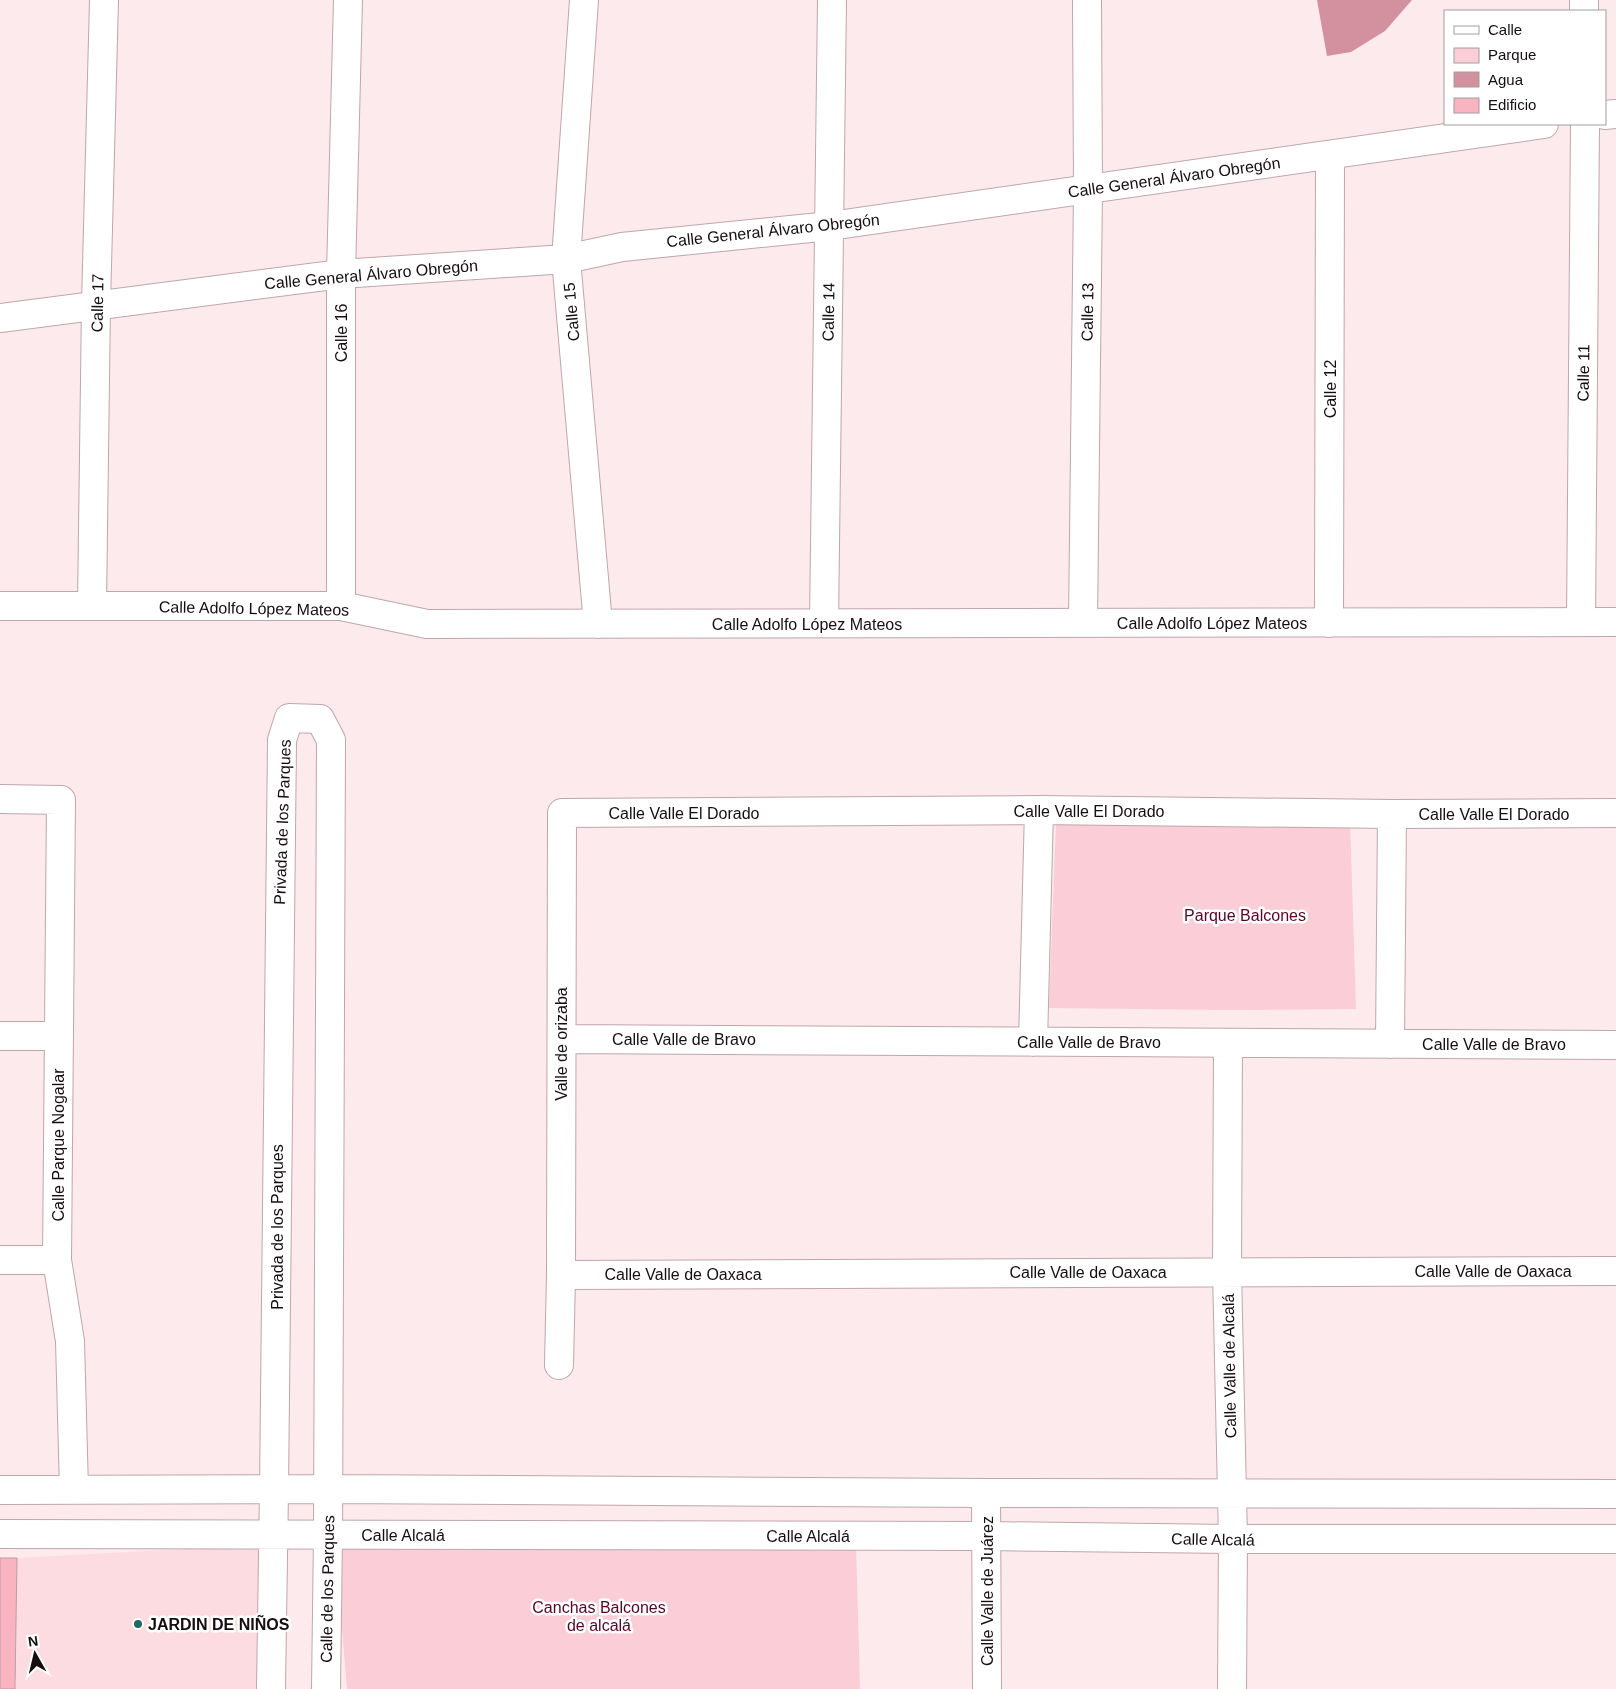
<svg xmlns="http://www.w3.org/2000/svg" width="1616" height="1689" font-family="Arial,sans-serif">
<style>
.built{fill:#fcdbe1}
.green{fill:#fbcdd6}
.water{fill:#d3909e}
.building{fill:#f9b3c1;stroke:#b69fa3}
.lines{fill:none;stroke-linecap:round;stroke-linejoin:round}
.minor-casing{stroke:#bda7ab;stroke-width:30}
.minor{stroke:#fff;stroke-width:28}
.poi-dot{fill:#206a62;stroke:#fff;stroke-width:2}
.labels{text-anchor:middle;stroke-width:5;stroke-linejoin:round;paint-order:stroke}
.street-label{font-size:16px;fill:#150d0f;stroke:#fff}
.park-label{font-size:16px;fill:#560524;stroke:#fff}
.poi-label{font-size:16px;font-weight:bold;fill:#150d0f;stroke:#fff;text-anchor:start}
</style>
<rect width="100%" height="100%" fill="#fdeaed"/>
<path class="built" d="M263,1545L256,1689H16L17,1558Z"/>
<path class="green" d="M1350,819L1356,1009L1228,1010L1049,1008L1056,823Z
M335,1544H856L860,1689H347Z"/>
<path class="water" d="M1317,0H1412L1385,31L1351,52L1327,56Z"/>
<path class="building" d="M0,1558H17L15,1689H0Z"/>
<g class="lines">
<defs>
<path id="minor" d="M584,0L566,259L598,624
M1584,0V11
M1605,115L1616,114
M0,318L341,274L566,259L622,247L830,226L1544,124
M0,606H341L427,624L1616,622
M92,606L96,304L104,0
M341,606V274L348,0
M1581,622L1585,124
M824,623L832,0
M1083,623L1088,189L1087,0
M1329,623L1330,155
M0,799L61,800L57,1260L70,1341L74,1490
M0,1036H59
M562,1039L1616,1045
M1033,1042L1039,810
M1228,1043L1227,1271L1233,1539L1232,1689
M1390,1044L1392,814
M0,1260H57
M561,1275L1616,1271
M559,1365L561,1275L562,813L1039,810L1392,814L1616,813
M0,1490L328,1489L986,1493L1616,1494
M986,1493L987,1689
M0,1534L985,1536L1233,1539H1616
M271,1689L274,1490L282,740L289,718L320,719L331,740L328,1535L326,1689"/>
</defs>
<use href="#minor" class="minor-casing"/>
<use href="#minor" class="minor"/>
</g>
<circle class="poi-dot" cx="138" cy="1624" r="5"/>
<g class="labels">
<g class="street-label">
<text transform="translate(1174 177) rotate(-8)" y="6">Calle General Álvaro Obregón</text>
<text transform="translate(773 230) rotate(-6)" y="6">Calle General Álvaro Obregón</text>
<text transform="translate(371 274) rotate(-5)" y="6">Calle General Álvaro Obregón</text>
<text transform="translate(97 303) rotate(-89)" y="6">Calle 17</text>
<text transform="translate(571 312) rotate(-95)" y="6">Calle 15</text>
<text transform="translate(828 312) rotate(-89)" y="6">Calle 14</text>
<text transform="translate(1087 312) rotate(-89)" y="6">Calle 13</text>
<text transform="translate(341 333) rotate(-90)" y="6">Calle 16</text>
<text transform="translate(1583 373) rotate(-89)" y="6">Calle 11</text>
<text transform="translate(1330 389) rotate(-90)" y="6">Calle 12</text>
<text transform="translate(254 608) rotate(1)" y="6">Calle Adolfo López Mateos</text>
<text x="1212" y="629">Calle Adolfo López Mateos</text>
<text x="807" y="630">Calle Adolfo López Mateos</text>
<text x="1089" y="817">Calle Valle El Dorado</text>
<text x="684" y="819">Calle Valle El Dorado</text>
<text x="1494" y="820">Calle Valle El Dorado</text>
<text transform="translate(282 822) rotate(-88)" y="6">Privada de los Parques</text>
<text x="684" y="1045">Calle Valle de Bravo</text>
<text x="1089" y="1048">Calle Valle de Bravo</text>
<text transform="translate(561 1044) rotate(-90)" y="6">Valle de orizaba</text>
<text x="1494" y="1050">Calle Valle de Bravo</text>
<text transform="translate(58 1145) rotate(-90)" y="6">Calle Parque Nogalar</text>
<text transform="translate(277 1227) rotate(-90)" y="6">Privada de los Parques</text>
<text x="1493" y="1277">Calle Valle de Oaxaca</text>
<text x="1088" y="1278">Calle Valle de Oaxaca</text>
<text x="683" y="1280">Calle Valle de Oaxaca</text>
<text transform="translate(1229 1366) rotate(-91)" y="6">Calle Valle de Alcalá</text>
<text x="403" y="1541">Calle Alcalá</text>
<text x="808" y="1542">Calle Alcalá</text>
<text transform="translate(1213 1539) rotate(1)" y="6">Calle Alcalá</text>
<text transform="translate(327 1589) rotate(-89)" y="6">Calle de los Parques</text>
<text transform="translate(987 1591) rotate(-90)" y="6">Calle Valle de Juárez</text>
</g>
<g class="park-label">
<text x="1245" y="921">Parque Balcones</text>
<text x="599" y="1613">Canchas Balcones<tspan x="599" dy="18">de alcalá</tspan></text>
</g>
<g class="poi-label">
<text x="148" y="1630">JARDIN DE NIÑOS</text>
</g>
</g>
<rect x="1444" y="10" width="162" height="115" fill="#ffffff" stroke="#a19e9f"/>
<rect x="1454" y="26" width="25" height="8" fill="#ffffff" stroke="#a19e9f"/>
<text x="1488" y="35" font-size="15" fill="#150d0f">Calle</text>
<rect x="1454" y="48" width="25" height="15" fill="#fbcdd6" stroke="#a19e9f"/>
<text x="1488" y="60" font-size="15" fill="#150d0f">Parque</text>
<rect x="1454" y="72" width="25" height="15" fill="#d3909e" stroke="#a19e9f"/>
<text x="1488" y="85" font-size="15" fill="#150d0f">Agua</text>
<rect x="1454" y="98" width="25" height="15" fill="#f9b3c1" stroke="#a19e9f"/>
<text x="1488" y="110" font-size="15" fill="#150d0f">Edificio</text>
<g transform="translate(35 1654) rotate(352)" stroke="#ffffff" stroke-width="4" paint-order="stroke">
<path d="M0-4L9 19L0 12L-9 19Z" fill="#150d0f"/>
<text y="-8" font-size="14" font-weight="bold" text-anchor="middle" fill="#150d0f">N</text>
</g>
</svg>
